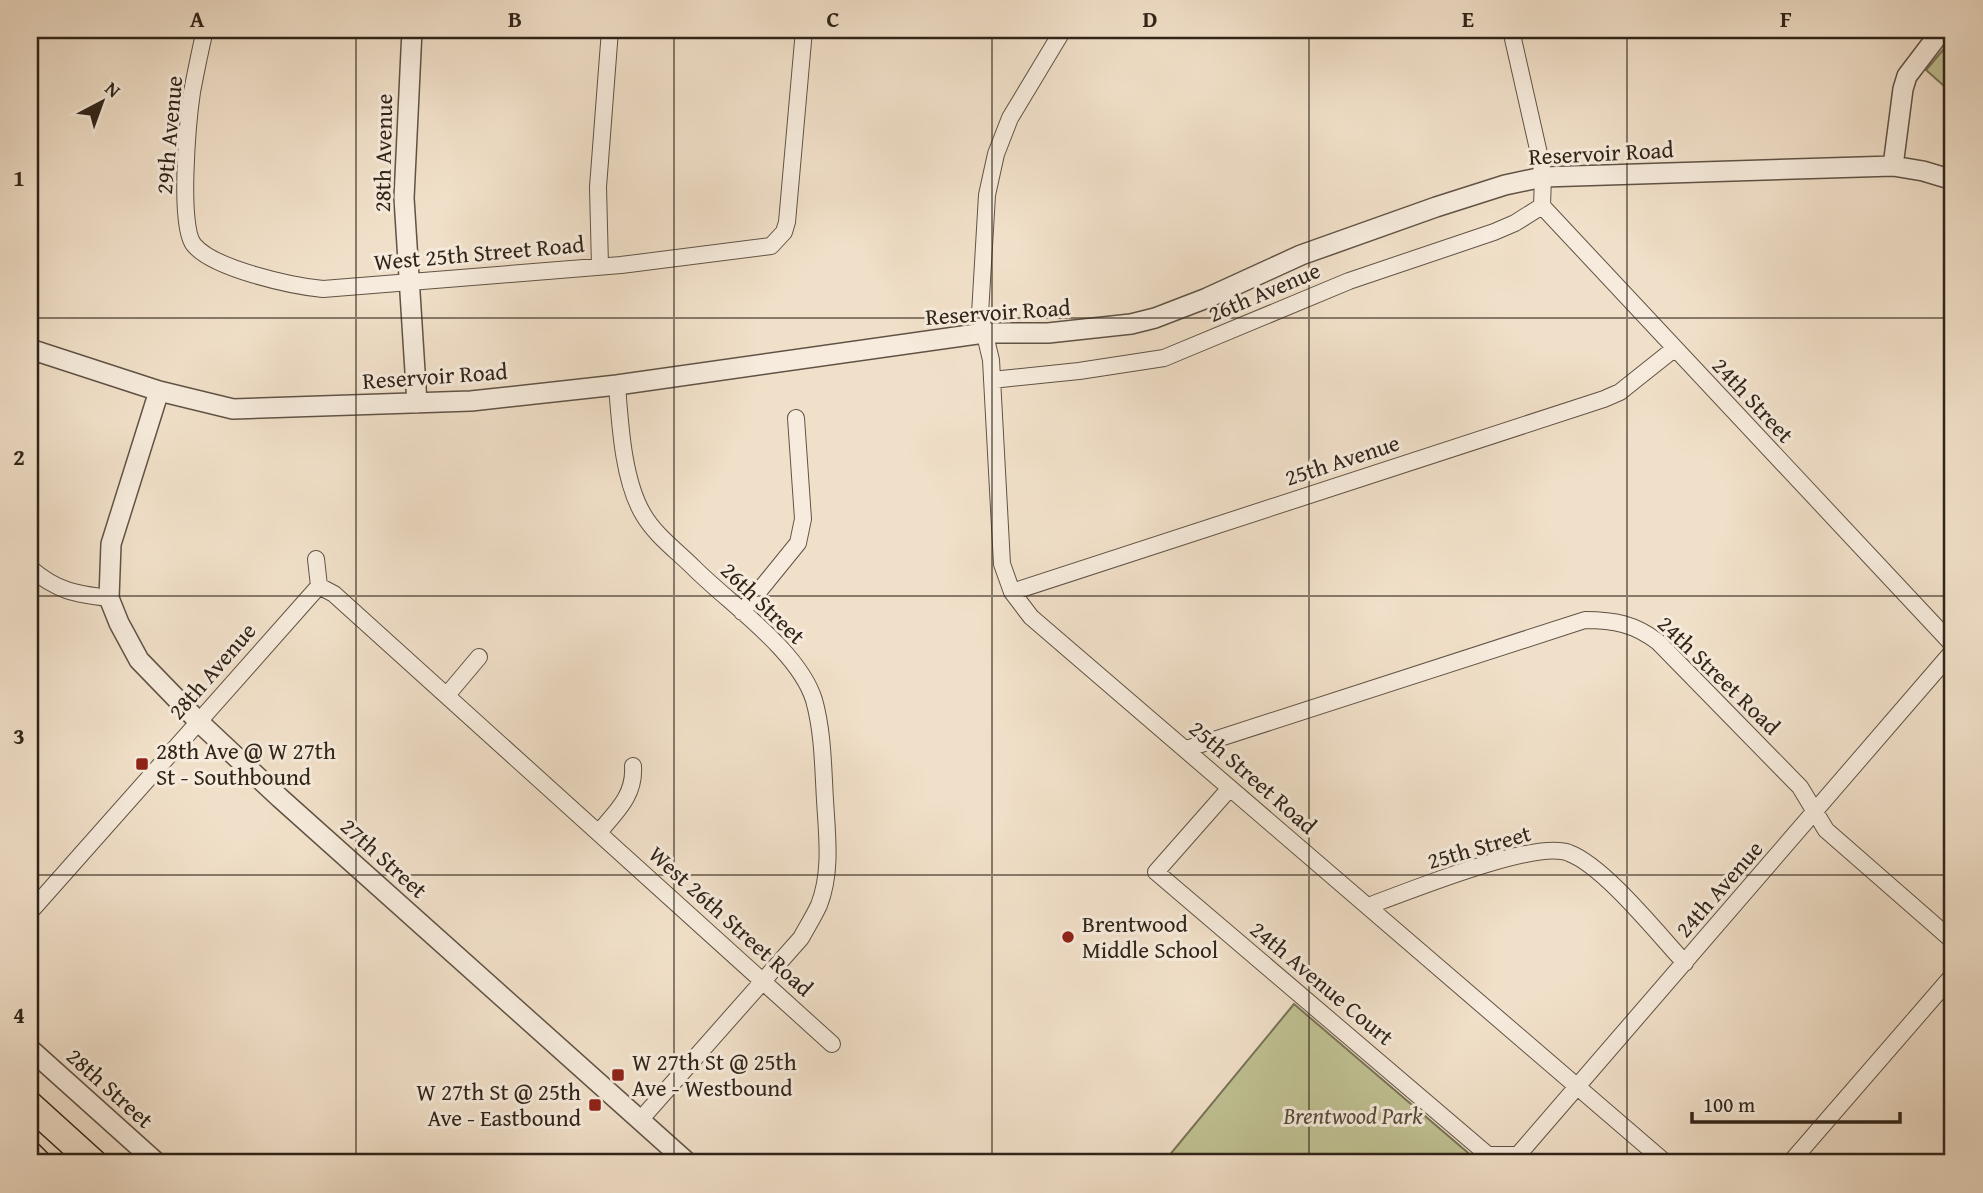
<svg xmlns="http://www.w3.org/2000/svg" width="1983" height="1193" font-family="'Gentium Book Plus',serif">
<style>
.green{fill:#bfc193;stroke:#787256;stroke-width:2}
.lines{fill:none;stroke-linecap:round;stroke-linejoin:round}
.minor-casing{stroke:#605345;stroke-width:18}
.tertiary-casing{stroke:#605345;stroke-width:22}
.trunk-casing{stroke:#302419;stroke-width:29}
.minor{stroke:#f6ebdc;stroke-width:16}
.tertiary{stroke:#f6ebdc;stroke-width:19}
.trunk{stroke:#f1e0c9;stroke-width:26}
.grid{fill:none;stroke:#302419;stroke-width:2;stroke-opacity:0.55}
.poi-dot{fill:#8f2418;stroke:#f6ebdc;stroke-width:2.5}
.labels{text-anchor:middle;stroke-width:6;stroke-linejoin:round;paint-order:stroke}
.street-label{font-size:23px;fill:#302419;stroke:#f6ebdc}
.poi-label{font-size:23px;fill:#302419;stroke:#f6ebdc;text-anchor:start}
.park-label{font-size:23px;font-style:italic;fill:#544b38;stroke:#f6ebdc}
.neatline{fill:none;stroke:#302419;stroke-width:2.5}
.grid-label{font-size:23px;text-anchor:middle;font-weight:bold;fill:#302419}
</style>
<rect width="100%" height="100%" fill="#f1e0c9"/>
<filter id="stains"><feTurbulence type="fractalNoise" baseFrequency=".00286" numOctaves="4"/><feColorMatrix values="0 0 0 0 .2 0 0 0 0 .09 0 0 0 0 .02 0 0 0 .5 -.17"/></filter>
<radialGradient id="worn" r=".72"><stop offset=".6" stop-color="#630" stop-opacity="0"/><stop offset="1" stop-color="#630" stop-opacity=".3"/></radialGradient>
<path class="green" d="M1953,38V94L1926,70Z
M1294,1004L1480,1163H1163Z"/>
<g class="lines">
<defs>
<path id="minor" d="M205,30C200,51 196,71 192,92C188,119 178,227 194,245C214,269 292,286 323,289L621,265L771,246L784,232L787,222L804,30
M1063,30L1010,118L996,154L987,195L980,314L991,360L1002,564L1012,592L1031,617L1666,1163
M1511,30L1540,158L1543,177L1542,206L1953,645
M600,266L598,187L610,30
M992,380L1079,371L1164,358L1349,281L1494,232L1515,223L1542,206
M617,385C620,424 623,480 643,514C655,535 677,551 694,568C730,604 799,651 814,700C823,732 823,767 825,800C827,835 832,872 819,905C814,916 807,927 801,938L641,1119
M316,559L319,586L334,594L832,1044
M30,568C57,591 75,594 109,598
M1012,592L1604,399L1620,392L1674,349
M742,612L798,543L803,519L796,418
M447,695L479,657
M1186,749L1585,620C1614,620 1635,624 1658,642L1800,787L1826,830L1953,941
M1230,788L1156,872L1488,1155H1518L1953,651
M599,832C617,811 635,795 633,766
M1368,906C1407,892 1535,839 1569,853C1604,866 1658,934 1685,963
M30,912L319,586
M1790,1163L1953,975"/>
<path id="tertiary" d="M412,30L404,198L417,403
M1893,166L1903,89L1907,76L1942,30
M30,349L159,391L233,409L471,401L617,385L984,333H1048L1131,324L1155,318L1207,298L1301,255L1436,207L1505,185L1543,177L1893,166L1923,171L1953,180
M159,391L111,544L109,598L119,623L139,660L200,723L280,798L688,1163
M30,1049L157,1163"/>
<path id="trunk" d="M30,1105L94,1163
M30,1155L38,1163"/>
</defs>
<use href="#minor" class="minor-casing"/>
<use href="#tertiary" class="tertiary-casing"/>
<use href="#trunk" class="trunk-casing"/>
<use href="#minor" class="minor"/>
<use href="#tertiary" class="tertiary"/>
<use href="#trunk" class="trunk"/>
</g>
<path class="grid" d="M356,30V1163M674,30V1163M992,30V1163M1309,30V1163M1627,30V1163M30,318H1953M30,596H1953M30,875H1953"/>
<g class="poi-dot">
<rect x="135" y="757" width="14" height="14" rx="3.5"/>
<circle cx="1068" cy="937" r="7"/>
<rect x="611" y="1068" width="14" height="14" rx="3.5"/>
<rect x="588" y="1098" width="14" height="14" rx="3.5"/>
</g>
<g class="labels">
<g class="street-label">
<text transform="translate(169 135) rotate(-85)" y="8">29th Avenue</text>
<text transform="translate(383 153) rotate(-89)" y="8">28th Avenue</text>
<text transform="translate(1601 153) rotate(-3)" y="8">Reservoir Road</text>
<text transform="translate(479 253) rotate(-5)" y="8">West 25th Street Road</text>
<text transform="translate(1264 292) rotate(-23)" y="8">26th Avenue</text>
<text transform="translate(998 312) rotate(-4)" y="8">Reservoir Road</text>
<text transform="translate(435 376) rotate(-4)" y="8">Reservoir Road</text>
<text transform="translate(1753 400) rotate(47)" y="8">24th Street</text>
<text transform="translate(1342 460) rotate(-18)" y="8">25th Avenue</text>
<text transform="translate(763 603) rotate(44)" y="8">26th Street</text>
<text transform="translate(212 671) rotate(-49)" y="8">28th Avenue</text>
<text transform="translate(1719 675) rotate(44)" y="8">24th Street Road</text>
<text transform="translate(1253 777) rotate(41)" y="8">25th Street Road</text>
<text transform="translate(1479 847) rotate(-16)" y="8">25th Street</text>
<text transform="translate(384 858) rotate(42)" y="8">27th Street</text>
<text transform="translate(1719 889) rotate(-49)" y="8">24th Avenue</text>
<text transform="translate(731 921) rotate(42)" y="8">West 26th Street Road</text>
<text transform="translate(1322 983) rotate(40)" y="8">24th Avenue Court</text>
<text transform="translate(110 1088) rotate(42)" y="8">28th Street</text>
</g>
<g class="poi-label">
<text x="156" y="759">28th Ave @ W 27th<tspan x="156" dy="26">St - Southbound</tspan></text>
<text x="1082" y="932">Brentwood<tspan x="1082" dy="26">Middle School</tspan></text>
<text x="632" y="1070">W 27th St @ 25th<tspan x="632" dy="26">Ave - Westbound</tspan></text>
<text x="581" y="1100" text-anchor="end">W 27th St @ 25th<tspan x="581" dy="26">Ave - Eastbound</tspan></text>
</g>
<g class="park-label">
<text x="1353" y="1124">Brentwood Park</text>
</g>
</g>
<rect width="1983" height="1193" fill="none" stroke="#f1e0c9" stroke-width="77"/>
<g transform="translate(102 102) rotate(41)" stroke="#f6ebdc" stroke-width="5" paint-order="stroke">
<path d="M0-5L12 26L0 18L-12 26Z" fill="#302419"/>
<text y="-10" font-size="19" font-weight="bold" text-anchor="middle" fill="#302419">N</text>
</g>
<path d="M1692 1112v10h208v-10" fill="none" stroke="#302419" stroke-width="3.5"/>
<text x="1703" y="1112" font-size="21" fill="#302419" stroke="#f6ebdc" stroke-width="5" paint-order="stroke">100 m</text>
<rect x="38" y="38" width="1906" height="1116" class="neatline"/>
<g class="grid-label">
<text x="197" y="27">A</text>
<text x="515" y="27">B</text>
<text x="833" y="27">C</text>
<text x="1150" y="27">D</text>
<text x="1468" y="27">E</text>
<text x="1786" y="27">F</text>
<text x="19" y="186">1</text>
<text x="19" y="465">2</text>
<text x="19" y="744">3</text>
<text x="19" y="1023">4</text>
</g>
<rect width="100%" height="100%" filter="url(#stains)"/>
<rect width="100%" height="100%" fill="url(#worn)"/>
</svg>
